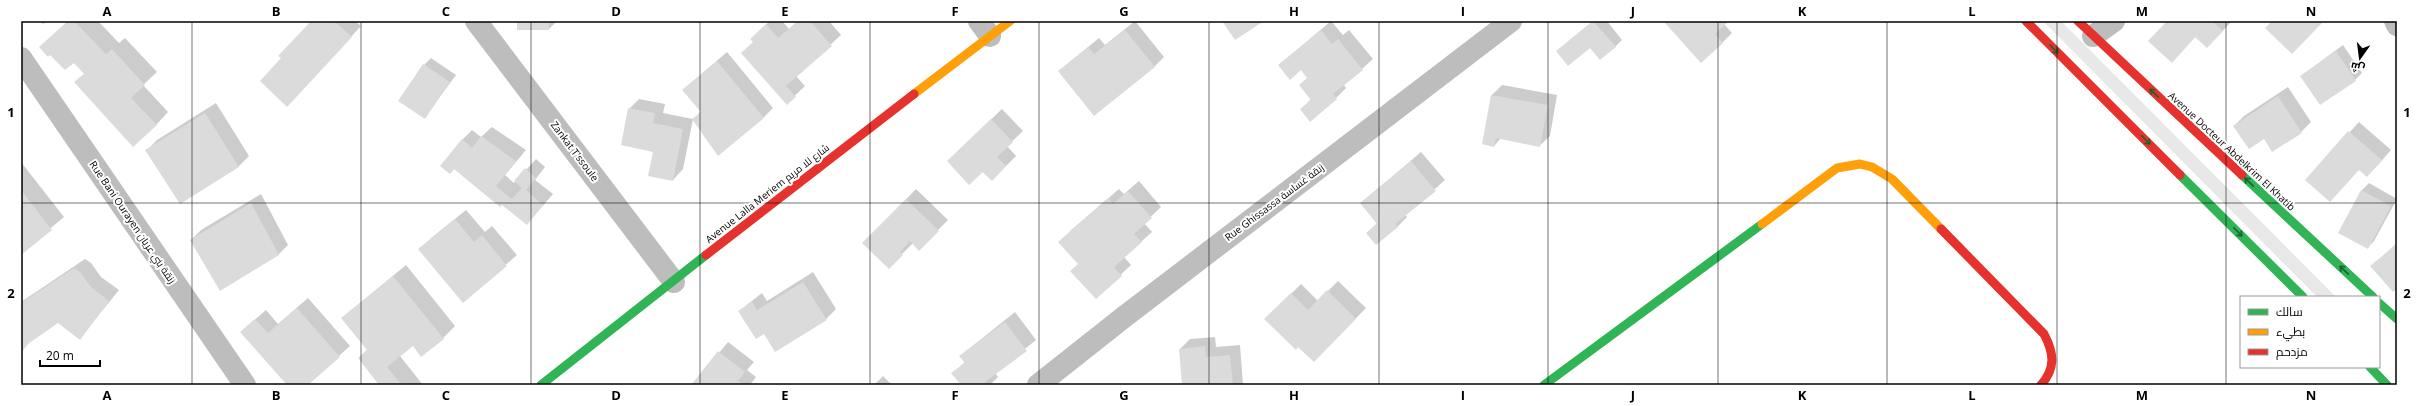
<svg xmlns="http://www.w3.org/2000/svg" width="2418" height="406" font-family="'Open Sans',Cairo,sans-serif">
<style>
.green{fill:#e8e8e8}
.shadow{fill:#0003}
.building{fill:#dbdbdb}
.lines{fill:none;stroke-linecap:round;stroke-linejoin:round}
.street{stroke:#bdbdbd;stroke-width:22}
.fast{stroke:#30b455;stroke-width:9}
.slow{stroke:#ff9f0a;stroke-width:9}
.jam{stroke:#e5322d;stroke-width:9}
.oneway{stroke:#1a632f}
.grid{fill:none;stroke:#000;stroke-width:1;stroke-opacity:0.55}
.labels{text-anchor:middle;stroke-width:4;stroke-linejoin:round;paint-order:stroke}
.street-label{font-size:10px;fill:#000;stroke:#fff}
.neatline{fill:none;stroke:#000;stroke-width:1.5}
.grid-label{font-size:13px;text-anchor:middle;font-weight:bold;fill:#000}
</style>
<rect width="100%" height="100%" fill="#fff"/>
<path class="green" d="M2043,21H2061L2336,297H2317Z"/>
<path class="shadow" d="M41,21H48L43,24Z
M68,21H98L119,43L125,38L157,72L143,85L168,112L156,125L75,82L85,73L53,35Z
M312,21H355L361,26L297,95L283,58Z
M518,21H557L549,29H518Z
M770,21H782L789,29L798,21H829L841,35L796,76L805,86L787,103L754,42L761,29Z
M1135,21L1164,57L1154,67L1059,71L1099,38L1105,45Z
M1331,21L1343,35L1349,30L1373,59L1344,85L1346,88L1336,98L1301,110L1311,99L1308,77L1301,69L1279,65Z
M1593,21H1607L1622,40L1615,47L1590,46L1557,51Z
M1669,21H1728L1724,24L1732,33L1722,43Z
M2168,21H2232L2217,37L2196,36L2182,51Z
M2343,45L2362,73L2355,80L2301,76Z
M727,52L773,108L763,118L694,119L701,111L683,90Z
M431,58L456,75L424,118V65Z
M1502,85L1557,95L1550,136L1539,146L1501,138L1494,146L1483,144L1492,95Z
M2288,87L2311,122L2301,132L2264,138L2234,126L2244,116Z
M639,99L665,104L663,113L693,119L683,169L673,180L629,109Z
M216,103L249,156L239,166L180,203L147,150L157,140Z
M1002,109L1023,131L1007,146L1016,156L992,180L958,151Z
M2359,122L2391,150L2377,166L2367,176L2359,169L2306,180Z
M492,127L526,150L505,175L514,183L536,159L545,167L535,180L553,194L527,224L455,168L450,173L462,140L472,130L481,137Z
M1421,152L1445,180L1405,215L1407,217L1397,227L1367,233L1377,223L1361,203Z
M21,162L64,217L21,253Z
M1139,181L1161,207L1144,223L1152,232L1124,257L1131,265L1096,298L1079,264L1069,232L1119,189L1124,194Z
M2369,183L2397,199L2374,241L2367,248L2339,232L2362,190Z
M916,189L948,220L919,249L913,243L889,267L864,243Z
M261,194L288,245L278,255L191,240L201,230Z
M466,210L485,232L492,226L517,255L463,301L430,239Z
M2397,243V288L2372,266Z
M85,259L91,263L101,277L119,290L80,338L58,322L31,340L21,352V302Z
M406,265L455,326L443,338L413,345L400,356L423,385H381L359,358L368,349L342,318Z
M813,272L836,309L826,319L765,333L739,311L762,293L767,301Z
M1338,281L1366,308L1314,361L1266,319L1301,284L1318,301Z
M308,298L350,346L306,385H288L241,332L266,310L278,324Z
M1015,312L1036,340L995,373L998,377L990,385H962L953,373L965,362L960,356Z
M1215,337L1216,347L1240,345L1243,385H1183L1180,349L1190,339Z
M728,342L754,362L747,370L756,377L750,385H693Z
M883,376L892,385H874Z"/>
<path class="building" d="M68,21H74L106,54L112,49L145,85L131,98L157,125L133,147L74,82L84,74L74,63L65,70L50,55L48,57L39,47Z
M311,21H334L352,37L287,107L260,81L281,58L278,56Z
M517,21H549V30H517Z
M798,21H810L832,46L786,86L796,97L787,105L741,53L753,42L750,39L766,24L778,38Z
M1222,21H1264L1235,40Z
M1593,21L1616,47L1600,60L1590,48L1568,66L1556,51Z
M1668,21H1729L1715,34L1723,43L1701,63L1665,23Z
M2167,21H2212L2223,31L2207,48L2195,37L2172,63L2148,41Z
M2272,21H2319L2322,23L2292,54L2265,28Z
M1125,30L1155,67L1094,116L1058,71L1088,47L1094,54Z
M1321,30L1332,44L1338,39L1363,70L1333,94L1337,99L1310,122L1300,109L1311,100L1299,85L1307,78L1301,70L1290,80L1278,65Z
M2336,51L2356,81L2320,105L2300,76Z
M717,61L764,118L718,156L692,119L701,112L682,90Z
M423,64L450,82L425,119L398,101Z
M1491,95L1548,105L1540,147L1496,138L1494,147L1482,144Z
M2278,96L2302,133L2272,152L2264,139L2249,149L2233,126Z
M628,108L655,113L653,123L683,129L673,181L648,176L653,152L621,145Z
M205,113L239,167L180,204L145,150Z
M991,119L1013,142L997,157L1006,166L992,181L983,172L969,185L947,161Z
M2348,131L2382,160L2367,177L2359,170L2330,202L2305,180Z
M481,136L516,161L496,186L512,199L522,188L514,181L525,168L536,178L526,190L543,205L527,225L502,205L500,207L454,169L450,174L440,166L462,139L472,148Z
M1411,161L1436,191L1395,224L1398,227L1376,245L1366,233L1377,224L1360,203Z
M21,190L52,230L21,255Z
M2361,190L2391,206L2368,249L2338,233Z
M1128,191L1152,218L1134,234L1142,242L1114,267L1122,276L1096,299L1070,271L1078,264L1058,242L1108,198L1113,204Z
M906,199L939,231L919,251L910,241L900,252L903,255L889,269L862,243Z
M251,203L279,255L220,291L190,240Z
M455,219L474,242L482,235L507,266L463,303L418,249Z
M2397,244V289L2393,292L2370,266Z
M74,268L81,273L91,287L109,301L80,340L58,323L28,344L21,353V303Z
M393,276L444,339L421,357L413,346L387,367L402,385H379L358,358L367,350L341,318Z
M803,282L827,320L775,352L764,334L756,339L738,311L752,302L757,310Z
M1327,290L1356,319L1314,362L1298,347L1296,350L1264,319L1291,293L1308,310Z
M297,308L340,357L308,385H287L240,332L255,319L268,333Z
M1005,322L1027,351L985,382L987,385H961L951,373L965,363L959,356Z
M1205,346L1206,357L1230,355L1233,385H1182L1179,349Z
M718,351L745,372L738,381L744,385H691Z"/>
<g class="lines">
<path class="street" d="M476,21L674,282
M979,21L990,36
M2395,21L2397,25
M2093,36L2114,21
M21,58L245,385
M1038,385L1124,317L1511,21"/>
<path class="fast" d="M2180,175L2303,297
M2242,175L2373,297
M2379,303L2397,319
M2370,367L2387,385
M541,385L706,255
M1544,385L1762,224"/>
<path class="slow" d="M914,94L1010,21
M1762,224L1837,168L1860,164L1872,167L1892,179L1941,229"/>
<path class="jam" d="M2026,21L2180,175
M2078,21L2242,175
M1941,229L2044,334C2054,353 2056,368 2041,385
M706,255L914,94"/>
</g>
<defs><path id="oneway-shaft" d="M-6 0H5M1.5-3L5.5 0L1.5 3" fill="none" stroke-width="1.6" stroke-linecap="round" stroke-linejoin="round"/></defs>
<g class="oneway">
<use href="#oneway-shaft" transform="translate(2054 49) rotate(45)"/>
<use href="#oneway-shaft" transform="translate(2154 93) rotate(-137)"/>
<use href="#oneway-shaft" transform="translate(2146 140) rotate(45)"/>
<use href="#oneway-shaft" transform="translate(2249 182) rotate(-137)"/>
<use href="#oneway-shaft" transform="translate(2238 232) rotate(45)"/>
<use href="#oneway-shaft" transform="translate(2344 270) rotate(-137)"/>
</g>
<path class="grid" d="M192,21V385M361,21V385M531,21V385M700,21V385M870,21V385M1039,21V385M1209,21V385M1379,21V385M1548,21V385M1718,21V385M1887,21V385M2057,21V385M2226,21V385M21,203H2397"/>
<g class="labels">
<g class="street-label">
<text transform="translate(575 151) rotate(53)" y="4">Zankat T'ssoule</text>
<text transform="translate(2232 151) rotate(43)" y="4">Avenue Docteur Abdelkrim El Khatib</text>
<text transform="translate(767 193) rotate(-38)" y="4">Avenue Lalla Meriem شارع للا مريم</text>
<text transform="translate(1274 202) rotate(-37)" y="4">Rue Ghissassa زنقة غساسة</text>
<text transform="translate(133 222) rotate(56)" y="4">Rue Bani Ourayen زنقة بني عريان</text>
</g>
</g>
<rect width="2418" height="406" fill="none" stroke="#ffffff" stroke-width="44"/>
<rect x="2240" y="296" width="140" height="72" fill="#ffffff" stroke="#999999"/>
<rect x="2248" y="309" width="20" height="6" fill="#30b455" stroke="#999999"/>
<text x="2276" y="316" font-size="12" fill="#000000">سالك</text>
<rect x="2248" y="329" width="20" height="6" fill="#ff9f0a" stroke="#999999"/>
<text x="2276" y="336" font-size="12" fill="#000000">بطيء</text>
<rect x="2248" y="349" width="20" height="6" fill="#e5322d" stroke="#999999"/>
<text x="2276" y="356" font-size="12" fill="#000000">مزدحم</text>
<g transform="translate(2360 58) rotate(194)" stroke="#ffffff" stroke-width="3" paint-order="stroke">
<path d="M0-3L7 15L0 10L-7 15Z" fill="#000000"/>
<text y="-6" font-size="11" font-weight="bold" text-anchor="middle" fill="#000000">ش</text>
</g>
<path d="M40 360v6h60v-6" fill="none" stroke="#000000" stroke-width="2"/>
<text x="46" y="360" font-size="12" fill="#000000" stroke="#ffffff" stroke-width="3" paint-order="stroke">20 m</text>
<rect x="22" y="22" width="2374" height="362" class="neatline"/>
<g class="grid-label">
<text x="107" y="16">A</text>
<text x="276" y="16">B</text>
<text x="446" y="16">C</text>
<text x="616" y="16">D</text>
<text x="785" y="16">E</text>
<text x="955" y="16">F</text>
<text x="1124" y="16">G</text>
<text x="1294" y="16">H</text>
<text x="1463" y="16">I</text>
<text x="1633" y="16">J</text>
<text x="1802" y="16">K</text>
<text x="1972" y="16">L</text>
<text x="2142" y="16">M</text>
<text x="2311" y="16">N</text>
<text x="11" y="117">1</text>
<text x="2407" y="117">1</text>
<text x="11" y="298">2</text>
<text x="2407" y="298">2</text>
<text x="107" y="400">A</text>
<text x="276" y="400">B</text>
<text x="446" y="400">C</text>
<text x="616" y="400">D</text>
<text x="785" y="400">E</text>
<text x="955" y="400">F</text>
<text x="1124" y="400">G</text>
<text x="1294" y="400">H</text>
<text x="1463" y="400">I</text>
<text x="1633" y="400">J</text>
<text x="1802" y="400">K</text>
<text x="1972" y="400">L</text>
<text x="2142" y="400">M</text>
<text x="2311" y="400">N</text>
</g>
</svg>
